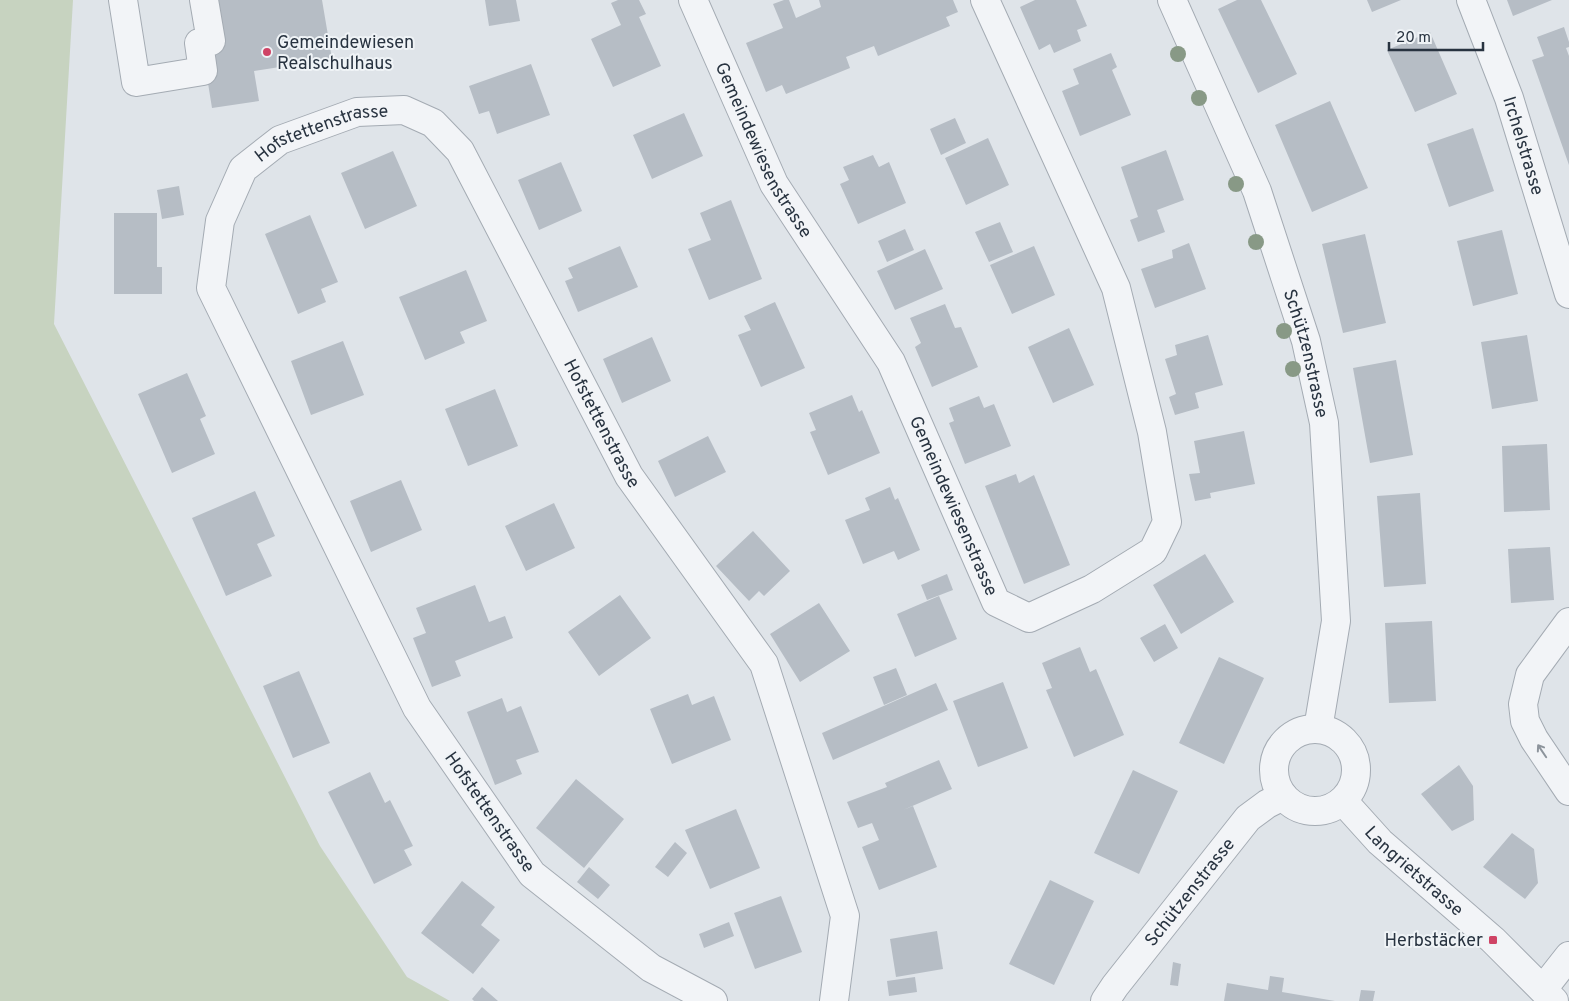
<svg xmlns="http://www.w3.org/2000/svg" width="1569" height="1001" font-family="Overpass,sans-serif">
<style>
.green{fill:#c7d3c0}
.building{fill:#b6bdc5}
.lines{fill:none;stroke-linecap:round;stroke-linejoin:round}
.street-casing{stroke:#a4abb3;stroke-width:30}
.street{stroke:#f2f4f7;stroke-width:28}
.tree{fill:#889986}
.oneway{stroke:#8d949c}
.poi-dot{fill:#cf4365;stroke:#eff3f6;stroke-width:2}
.labels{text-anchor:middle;stroke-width:4;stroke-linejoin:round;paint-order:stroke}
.poi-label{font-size:18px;fill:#283340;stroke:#eff3f6;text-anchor:start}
.street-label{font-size:18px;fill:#283340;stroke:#eff3f6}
</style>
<rect width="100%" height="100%" fill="#dfe4e9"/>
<path class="green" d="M0,0H73L54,324L320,846L407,977L450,1001H0Z"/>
<path class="building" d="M207,0H322L332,59L254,71L259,101L212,108L202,46Z
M485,0H516L520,21L489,26Z
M618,0H639L646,14L639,17L661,66L613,87L591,39L621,25L611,3Z
M784,0H789L796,18L821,7L819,0H953L958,12L946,17L950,26L878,56L874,46L846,57L850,68L786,94L782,85L766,92L746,43L783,28L773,4Z
M1035,0H1076L1087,26L1077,30L1081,41L1054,53L1050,44L1039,50L1020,7Z
M1237,0H1261L1297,74L1258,93L1218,9Z
M1367,0H1401L1372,12Z
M1507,0H1552L1513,16Z
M1564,27L1569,42V47L1566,48L1569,56V165L1532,60L1544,56L1537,37Z
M1430,32L1457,94L1415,112L1387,50Z
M1111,53L1117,67L1112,70L1131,115L1080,136L1062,91L1079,84L1073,69Z
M531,64L550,115L497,134L489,111L479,114L469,86Z
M1330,101L1368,188L1312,212L1275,125Z
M684,113L703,156L652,179L633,135Z
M955,118L966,143L941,155L930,129Z
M1473,128L1494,191L1449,207L1427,144Z
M988,138L1009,185L966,205L945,158Z
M1166,150L1184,200L1157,210L1165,232L1138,242L1130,220L1138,217L1121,167Z
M393,151L417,206L365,229L341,173Z
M873,155L879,167L889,162L906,203L858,224L840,184L849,180L843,167Z
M561,162L582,211L539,230L518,180Z
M179,186L184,215L162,219L157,190Z
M731,200L762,279L709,300L688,249L711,240L700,213Z
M114,213H157V267H162V294H114Z
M310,215L338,282L321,289L326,302L298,314L265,234Z
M1000,222L1013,252L989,262L975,232Z
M905,229L914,250L887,262L878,241Z
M1502,230L1518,294L1473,306L1457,241Z
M1365,234L1386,323L1343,333L1322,244Z
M1189,243L1206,289L1155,308L1141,269L1173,258L1172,250Z
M620,246L638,287L578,312L565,281L573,278L568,268Z
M1034,246L1055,295L1012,314L990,265Z
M925,249L943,289L895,310L877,271Z
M466,270L487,321L460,332L465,343L425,360L399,297Z
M775,302L805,368L761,387L738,335L751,330L744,316Z
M945,304L955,328L961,327L978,367L932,387L915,347L921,343L910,318Z
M1069,328L1094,385L1053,403L1028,347Z
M1208,335L1223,385L1195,393L1199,408L1175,415L1169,397L1176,394L1165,359L1177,355L1175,345Z
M1527,335L1538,401L1492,409L1481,342Z
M652,337L671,381L622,403L603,359Z
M343,341L364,395L311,415L291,361Z
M1396,360L1413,455L1370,463L1353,368Z
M187,373L206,416L200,419L215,454L172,473L138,394Z
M495,389L518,446L468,466L445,409Z
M852,395L859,412L862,410L880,453L828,475L810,432L816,430L809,413Z
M979,396L984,408L994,404L1011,446L965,464L949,423L954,421L949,408Z
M1244,431L1255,484L1210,493L1211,498L1195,501L1189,474L1200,473L1194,441Z
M708,436L726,472L675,497L658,461Z
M1547,444L1550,510L1504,512L1502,446Z
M1016,474L1019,483L1034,475L1070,565L1024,584L985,486Z
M401,480L422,530L371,552L350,501Z
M890,487L895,500L898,498L920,550L898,560L894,551L863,564L845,520L870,510L865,498Z
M255,491L275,536L257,544L272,576L226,596L192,518Z
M1420,493L1426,584L1384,587L1377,496Z
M554,503L575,548L526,571L505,526Z
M753,531L790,571L764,596L759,591L749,601L716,566Z
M1550,547L1554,600L1511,603L1508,549Z
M1205,554L1234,602L1181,634L1153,585Z
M947,574L953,590L927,600L921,585Z
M475,585L489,622L505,616L513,638L455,661L461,676L432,687L413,638L426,633L416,608Z
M620,595L651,638L599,676L568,632Z
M939,596L957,639L915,657L897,614Z
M819,603L850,651L800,682L770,634Z
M1432,621L1436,701L1389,703L1385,623Z
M1165,624L1178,648L1154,662L1140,638Z
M1080,647L1090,672L1096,669L1124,735L1074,757L1046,690L1052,688L1042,663Z
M1219,657L1264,678L1224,764L1179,743Z
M896,668L907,695L884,705L873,677Z
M299,671L330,743L293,758L263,686Z
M1003,682L1028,748L978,767L953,701Z
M936,683L948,710L833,760L822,733Z
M688,694L692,705L714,696L731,740L672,764L650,709Z
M502,698L507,712L521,706L539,752L516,760L522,774L495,785L467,712Z
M939,760L952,789L903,810L913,806L937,867L879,890L862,847L879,840L872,823L858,828L847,802L887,787L885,783Z
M1459,765L1473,786L1474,820L1452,831L1421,794Z
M1133,770L1178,791L1139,874L1094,853Z
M370,772L385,803L390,800L413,846L404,850L412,865L374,884L328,792Z
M576,779L624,819L584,868L536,828Z
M736,809L760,868L710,889L685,830Z
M1512,833L1534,849L1538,883L1525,899L1483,867Z
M675,842L687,853L668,877L655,867Z
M589,867L610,885L598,899L577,882Z
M1050,880L1094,901L1054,985L1009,964Z
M462,881L495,907L481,925L500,940L473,974L421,933Z
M781,896L802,952L755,969L734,913Z
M729,922L734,936L704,948L699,934Z
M937,931L943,969L896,977L890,939Z
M1173,962L1181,964L1178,986L1170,985Z
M1270,976L1284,978L1282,992L1335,1001H1224L1227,983L1268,990Z
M915,977L917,992L889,996L887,981Z
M482,987L498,1001H474L472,999Z
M1361,990L1375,991L1373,1001H1359Z"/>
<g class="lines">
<defs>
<g id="street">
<path d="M123,0L136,82L203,71L199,43L211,41L204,0"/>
<path id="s1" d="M693,0L774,184L891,362L996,602L1029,618L1092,589L1153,551L1167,522L1152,432L1116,288L985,0"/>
<path id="s2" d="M1172,0L1257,191L1306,341L1324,423L1336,621L1318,729"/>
<path id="s3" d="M1471,0L1509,98L1569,294"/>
<path d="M1569,622L1530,675L1523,704L1525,721L1534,739L1569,791"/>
<circle cx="1315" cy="770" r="41"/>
<path id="s4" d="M1343,801L1380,842L1493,940L1554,1001"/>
<path d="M1543,989L1569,956"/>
<path id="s5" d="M713,1001L651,968L532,874L417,708L211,288L220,221L243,169L280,140L357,112L404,110L433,123L460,151L629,476L764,664L845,916L834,1001"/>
<path id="s6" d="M1105,1001L1115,986L1248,818L1267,804L1283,796"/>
</g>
</defs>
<use href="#street" class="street-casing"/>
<use href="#street" class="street"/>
</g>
<g class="tree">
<circle cx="1178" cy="54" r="8"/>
<circle cx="1199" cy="98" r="8"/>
<circle cx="1236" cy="184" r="8"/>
<circle cx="1256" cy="242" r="8"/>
<circle cx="1284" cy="331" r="8"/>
<circle cx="1293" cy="369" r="8"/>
</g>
<defs><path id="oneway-shaft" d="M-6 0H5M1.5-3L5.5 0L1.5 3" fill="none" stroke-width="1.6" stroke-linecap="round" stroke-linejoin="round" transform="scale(1.25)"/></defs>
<use class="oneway" href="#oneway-shaft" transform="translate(1542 751) rotate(-124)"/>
<g class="poi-dot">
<circle cx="267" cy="52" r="5"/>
<rect x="1488" y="935" width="10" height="10" rx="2.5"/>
</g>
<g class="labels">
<g class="poi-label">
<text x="277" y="48">Gemeindewiesen<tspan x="277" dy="21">Realschulhaus</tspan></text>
<text x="1483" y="946" text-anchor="end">Herbstäcker</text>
</g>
<g class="street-label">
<text dy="6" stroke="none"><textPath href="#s5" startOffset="1105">Hofstettenstrasse</textPath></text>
<text dy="6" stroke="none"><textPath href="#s3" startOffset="155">Irchelstrasse</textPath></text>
<text dy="6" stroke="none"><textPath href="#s1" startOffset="166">Gemeindewiesenstrasse</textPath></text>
<text dy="6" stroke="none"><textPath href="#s2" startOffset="379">Schützenstrasse</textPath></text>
<text dy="6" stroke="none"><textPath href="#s5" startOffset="1570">Hofstettenstrasse</textPath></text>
<text dy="6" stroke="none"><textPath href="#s1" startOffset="571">Gemeindewiesenstrasse</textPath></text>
<text transform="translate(490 812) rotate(55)" y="6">Hofstettenstrasse</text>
<text dy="6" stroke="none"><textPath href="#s4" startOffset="100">Langrietstrasse</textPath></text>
<text dy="6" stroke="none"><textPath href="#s6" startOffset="138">Schützenstrasse</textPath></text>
</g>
</g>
<path d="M1389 42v8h94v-8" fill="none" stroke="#283340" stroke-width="2.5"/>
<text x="1396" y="42" font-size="15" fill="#283340" stroke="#eff3f6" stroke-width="4" paint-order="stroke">20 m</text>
</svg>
